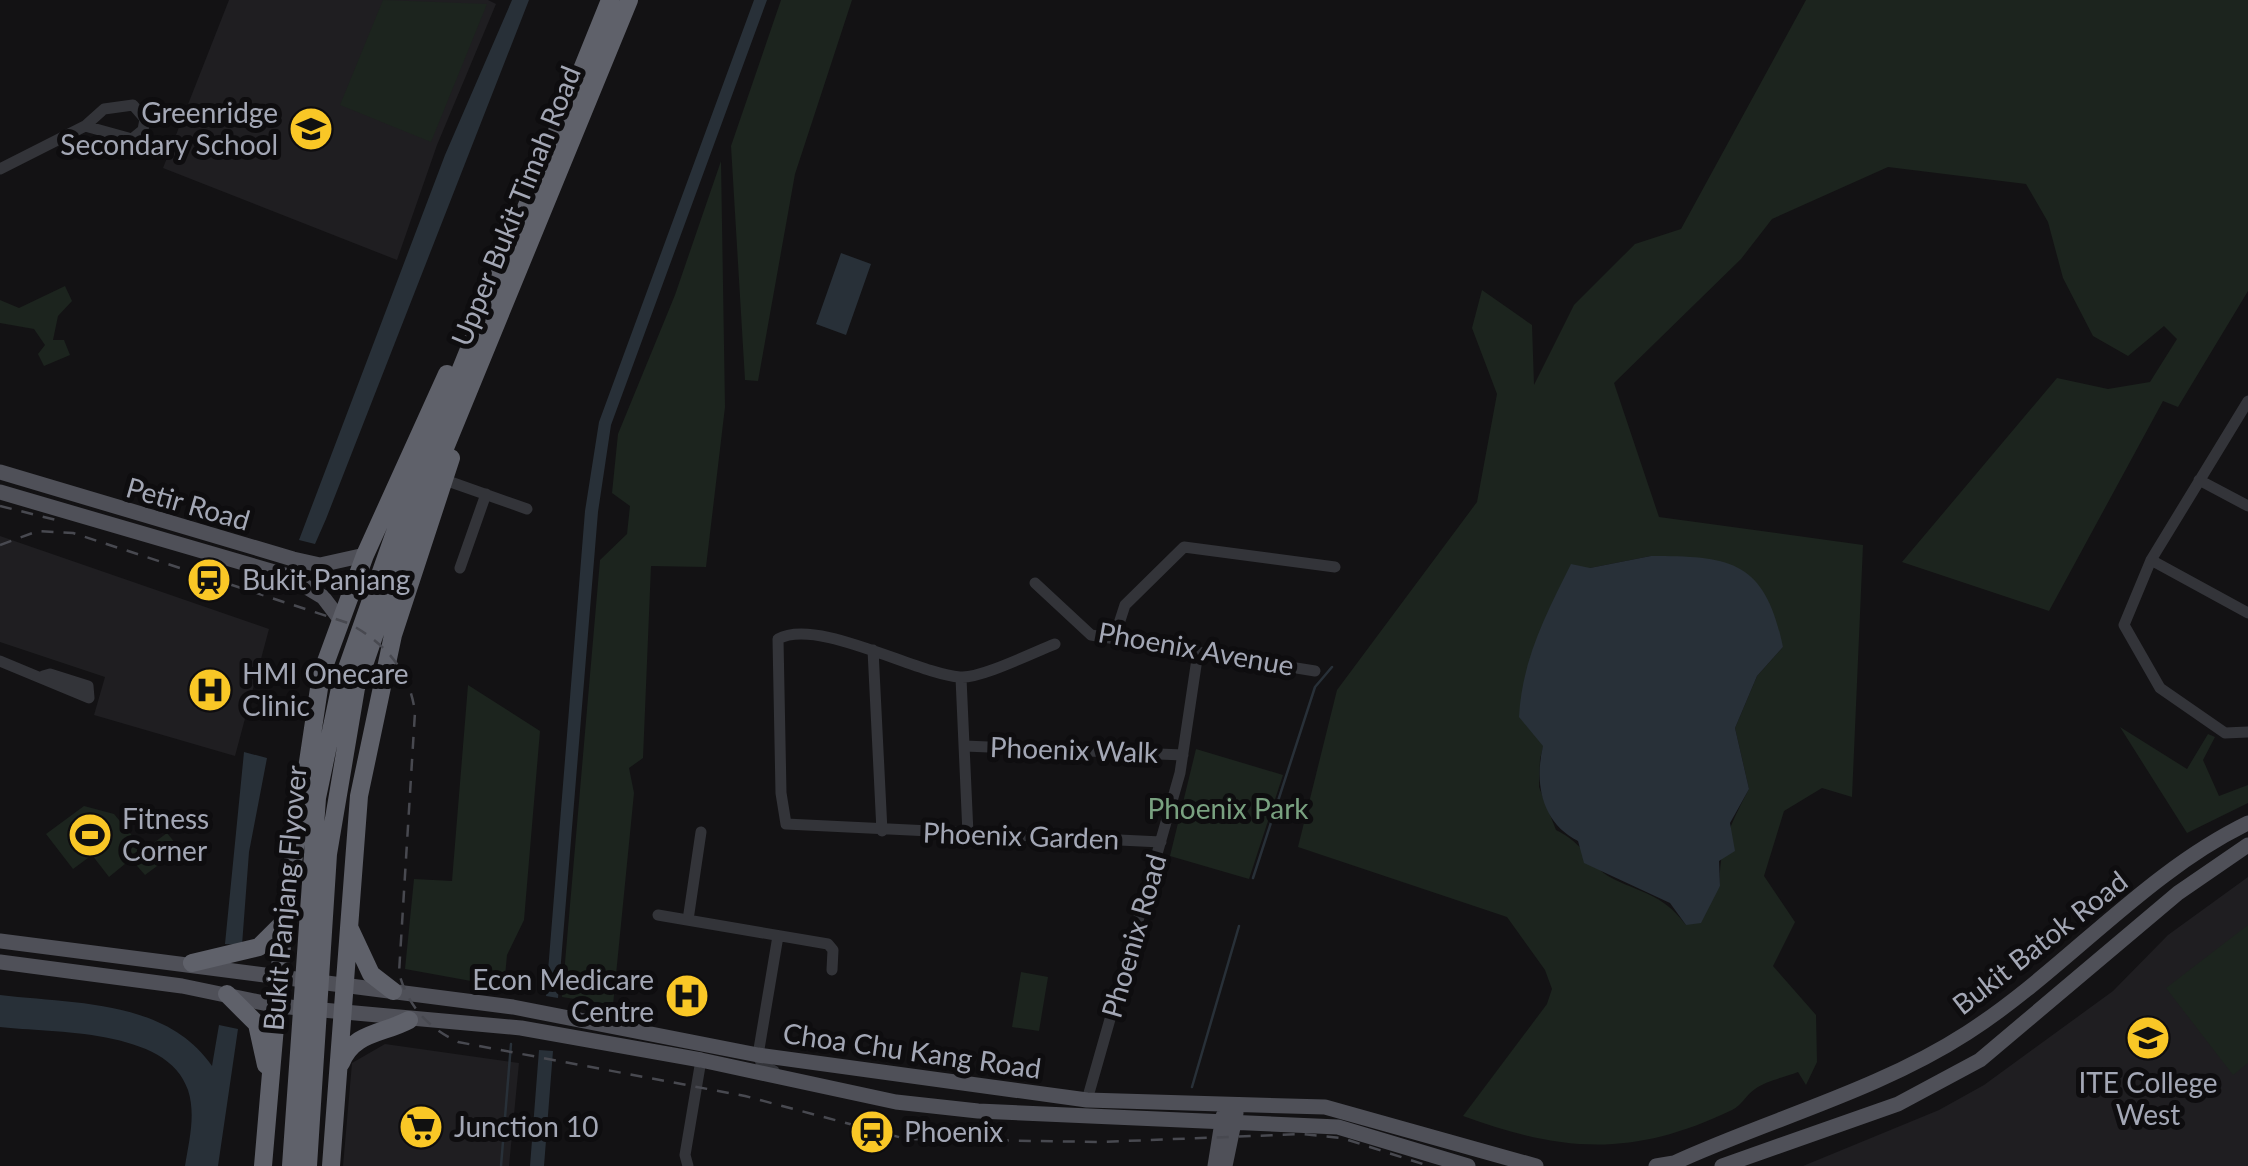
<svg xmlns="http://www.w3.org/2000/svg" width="2248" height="1166" font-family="Lato,sans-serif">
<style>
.built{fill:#1f1e21}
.green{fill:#1c241e;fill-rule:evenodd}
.water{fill:#283038}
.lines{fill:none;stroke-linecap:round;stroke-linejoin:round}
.stream{stroke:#283038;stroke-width:2.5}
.minor{stroke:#333439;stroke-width:11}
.major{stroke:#4f5058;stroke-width:15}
.highway{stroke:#5f616a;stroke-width:18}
.rail{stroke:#484950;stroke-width:2.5;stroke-dasharray:12 10;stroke-linecap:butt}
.labels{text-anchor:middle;stroke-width:10;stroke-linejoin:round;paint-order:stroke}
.poi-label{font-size:28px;fill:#a3a7b5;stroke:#0e0d0f;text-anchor:start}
.street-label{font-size:28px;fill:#a3a7b5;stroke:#0e0d0f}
.park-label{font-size:28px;fill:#79a180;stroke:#0e0d0f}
</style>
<rect width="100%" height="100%" fill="#131214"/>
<path class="built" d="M229,0H488L496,4L437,145L397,260L163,168Z
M0,536L269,629L235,756L94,715L105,677L0,642Z
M2248,877V1166H1803L1939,1110L1984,1085L2113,991L2168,935Z
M385,1044L519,1063L509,1166H343L352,1063Z"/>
<path class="green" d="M383,0L487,4L431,142L340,105Z
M781,0H852L795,174L758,381L745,380L731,146Z
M1806,0H2248V291L2178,407L2163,401L2049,611L1902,562L2057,378L2108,389L2150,382L2177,339L2164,326L2128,356L2093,336L2063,278L2048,222L2026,184L1888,167L1772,219L1741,259L1614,383L1659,517L1863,545L1852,797L1822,788L1784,811L1764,876L1795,922L1773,966L1816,1015L1817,1062L1806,1085L1798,1072C1785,1077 1766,1081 1755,1089C1746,1095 1742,1105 1732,1110C1634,1157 1564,1153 1463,1116L1547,1004L1552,989L1545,970L1507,917L1298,847L1337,690L1477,502L1497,394L1472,328L1482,290L1532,325L1534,385L1574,305L1635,244L1681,229ZM1651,556L1783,647L1757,676L1735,728L1749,789C1732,821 1718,849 1720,886L1686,925C1661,892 1641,894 1608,876C1590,865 1585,844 1556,830L1539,787L1540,759L1590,568Z
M721,161L725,407L706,567L651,566L643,758L629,768L634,793L613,1005L562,997L600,560L627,534L630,506L612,493L618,434L675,295Z
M65,286L72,301L58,316L53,340H64L70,355L44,366L38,354L45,345L34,329L0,323V300L19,308Z
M468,685L540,731L524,920L507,955L504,987L405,969L414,879L452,881Z
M2120,727L2187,769L2208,734L2215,737L2203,760L2219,796L2248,785V803L2187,833Z
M1196,749L1283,775L1249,879L1170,856Z
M84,806L114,814L144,850L167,833L180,849L145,875L131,859L109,877L92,855L73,869L46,834Z
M2248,925V1063L2233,1075L2166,988Z
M1021,972L1048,977L1039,1031L1012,1027Z"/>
<path class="water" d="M512,0H529L326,519L315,544L299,540L445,155Z
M754,0H767L611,425L598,512L558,998L546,996L585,511L599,422Z
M841,253L871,264L846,335L816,324Z
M1651,556C1732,556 1765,561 1783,647L1757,676L1735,728L1749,789L1730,823L1735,851L1719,861L1720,886L1701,923L1686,925L1670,903L1584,863L1578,841C1542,823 1534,784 1543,746L1519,717C1522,660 1546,614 1571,564L1590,568Z
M244,752L267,758L249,852L242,945L225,944Z
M0,995C73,1004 166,999 212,1066L219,1025L238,1029L218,1166H185C189,1141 196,1115 188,1090C168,1028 52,1033 0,1027Z
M539,1050L553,1051L544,1166H530Z"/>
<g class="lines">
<path class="stream" d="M1253,878L1315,687L1332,667
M1192,1087L1239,926
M501,1166L511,1044"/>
<path class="minor" d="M0,169L85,126L104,109L133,105L145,119L143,130L132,139L85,126
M2248,401L2151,560L2124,625L2160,688L2225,733L2248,732
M445,480L527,509
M2199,480L2248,506
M2151,560L2248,613
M460,568L486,494
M1035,583L1091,635L1315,671
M1114,639L1125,605L1184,547L1335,567
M1055,644C1034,652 980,679 960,677C917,674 817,617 778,639L781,793L786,824L1161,842
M873,650L882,831
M0,661L89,698L88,686L50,674L43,676
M961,678L968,834
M965,746L1183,755
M658,915L828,944L833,950L832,970
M688,920L701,832
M774,1071L762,1065L758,1055L778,936
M1087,1100L1180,773L1198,652
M688,1166L685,1155L701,1060"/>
<path class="major" d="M0,472L293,559L320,565L365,555
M0,492L288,576L323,597L339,618
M0,941L513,1007L758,1055L1087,1100L1325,1107L1536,1166
M0,962L182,986L278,1006L521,1028L701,1060L896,1102L978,1111L1338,1127L1468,1166
M1215,1166L1223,1116
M1225,1166L1236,1113
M1656,1166L1674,1163C1770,1119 1877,1091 1967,1033C2065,970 2143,874 2248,823
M1722,1166L1898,1104L1980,1060L2178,893L2248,845"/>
<path class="highway" d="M350,929L371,974L393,991
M192,963L259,947L284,922
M227,994L257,1024L266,1065
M341,1063C353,1032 383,1034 409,1020
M263,1166L284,922L321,675L365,555L447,374
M291,1166L317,798L340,688L394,535L610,0
M308,1166L328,854L356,688L406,543L629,0
M331,1166L359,796L393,635L451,458"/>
<path class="rail" d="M0,506L64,522
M0,545L38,531L73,533L348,623C385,643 409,669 415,712L399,973C408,1006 427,1027 458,1042L745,1096L906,1139L1100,1142L1302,1134L1342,1138L1429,1166"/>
</g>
<defs>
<symbol id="school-disc" viewBox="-11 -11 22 22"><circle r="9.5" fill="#f9c726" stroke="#0e0d0f"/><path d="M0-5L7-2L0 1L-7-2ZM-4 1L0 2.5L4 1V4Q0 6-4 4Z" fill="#111"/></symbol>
<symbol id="station-disc" viewBox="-11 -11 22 22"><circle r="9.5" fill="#f9c726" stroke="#0e0d0f"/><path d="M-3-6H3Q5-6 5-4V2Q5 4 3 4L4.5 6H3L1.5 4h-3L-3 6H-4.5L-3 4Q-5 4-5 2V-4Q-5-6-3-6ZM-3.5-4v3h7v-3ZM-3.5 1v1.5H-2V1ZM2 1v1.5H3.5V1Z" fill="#111"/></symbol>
<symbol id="hospital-disc" viewBox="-11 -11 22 22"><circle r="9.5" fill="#f9c726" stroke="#0e0d0f"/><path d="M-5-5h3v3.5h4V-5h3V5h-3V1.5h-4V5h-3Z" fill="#111"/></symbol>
<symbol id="stadium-disc" viewBox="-11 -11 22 22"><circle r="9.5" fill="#f9c726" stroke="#0e0d0f"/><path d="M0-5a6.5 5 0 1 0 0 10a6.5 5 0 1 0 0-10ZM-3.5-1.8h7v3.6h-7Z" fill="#111"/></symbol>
<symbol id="supermarket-disc" viewBox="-11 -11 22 22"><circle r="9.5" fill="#f9c726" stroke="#0e0d0f"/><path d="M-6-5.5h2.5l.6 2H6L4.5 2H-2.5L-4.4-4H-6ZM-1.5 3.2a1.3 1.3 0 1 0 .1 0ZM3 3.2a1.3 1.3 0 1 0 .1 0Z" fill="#111"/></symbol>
</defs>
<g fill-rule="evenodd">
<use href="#school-disc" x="286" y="104" width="50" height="50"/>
<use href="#station-disc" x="184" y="555" width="50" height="50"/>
<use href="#hospital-disc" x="185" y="665" width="50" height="50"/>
<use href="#stadium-disc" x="65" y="810" width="50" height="50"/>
<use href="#hospital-disc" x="662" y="971" width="50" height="50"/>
<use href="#school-disc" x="2123" y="1013" width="50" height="50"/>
<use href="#supermarket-disc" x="396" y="1102" width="50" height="50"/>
<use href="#station-disc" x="847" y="1107" width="50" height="50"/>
</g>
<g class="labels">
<g class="poi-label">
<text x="278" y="123" text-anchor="end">Greenridge<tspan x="278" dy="32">Secondary School</tspan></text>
<text x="242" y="590">Bukit Panjang</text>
<text x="242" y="684">HMI Onecare<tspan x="242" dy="32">Clinic</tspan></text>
<text x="122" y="829">Fitness<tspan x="122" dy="32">Corner</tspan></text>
<text x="654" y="990" text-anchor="end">Econ Medicare<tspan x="654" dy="32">Centre</tspan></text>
<text x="2148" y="1093" text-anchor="middle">ITE College<tspan x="2148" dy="32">West</tspan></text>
<text x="454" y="1137">Junction 10</text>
<text x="904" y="1142">Phoenix</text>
</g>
<g class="street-label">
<text transform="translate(516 206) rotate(-68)" y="10">Upper Bukit Timah Road</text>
<text transform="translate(188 504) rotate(16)" y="10">Petir Road</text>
<text transform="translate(1196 649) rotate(10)" y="10">Phoenix Avenue</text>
<text transform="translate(1074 750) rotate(2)" y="10">Phoenix Walk</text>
<text transform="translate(1021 836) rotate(2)" y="10">Phoenix Garden</text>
<text transform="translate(285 898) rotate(-85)" y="10">Bukit Panjang Flyover</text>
<text transform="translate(1134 936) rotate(-74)" y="10">Phoenix Road</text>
<text transform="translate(2040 943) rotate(-38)" y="10">Bukit Batok Road</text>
<text transform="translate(912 1051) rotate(8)" y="10">Choa Chu Kang Road</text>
</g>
<g class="park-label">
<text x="1228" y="819">Phoenix Park</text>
</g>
</g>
</svg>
